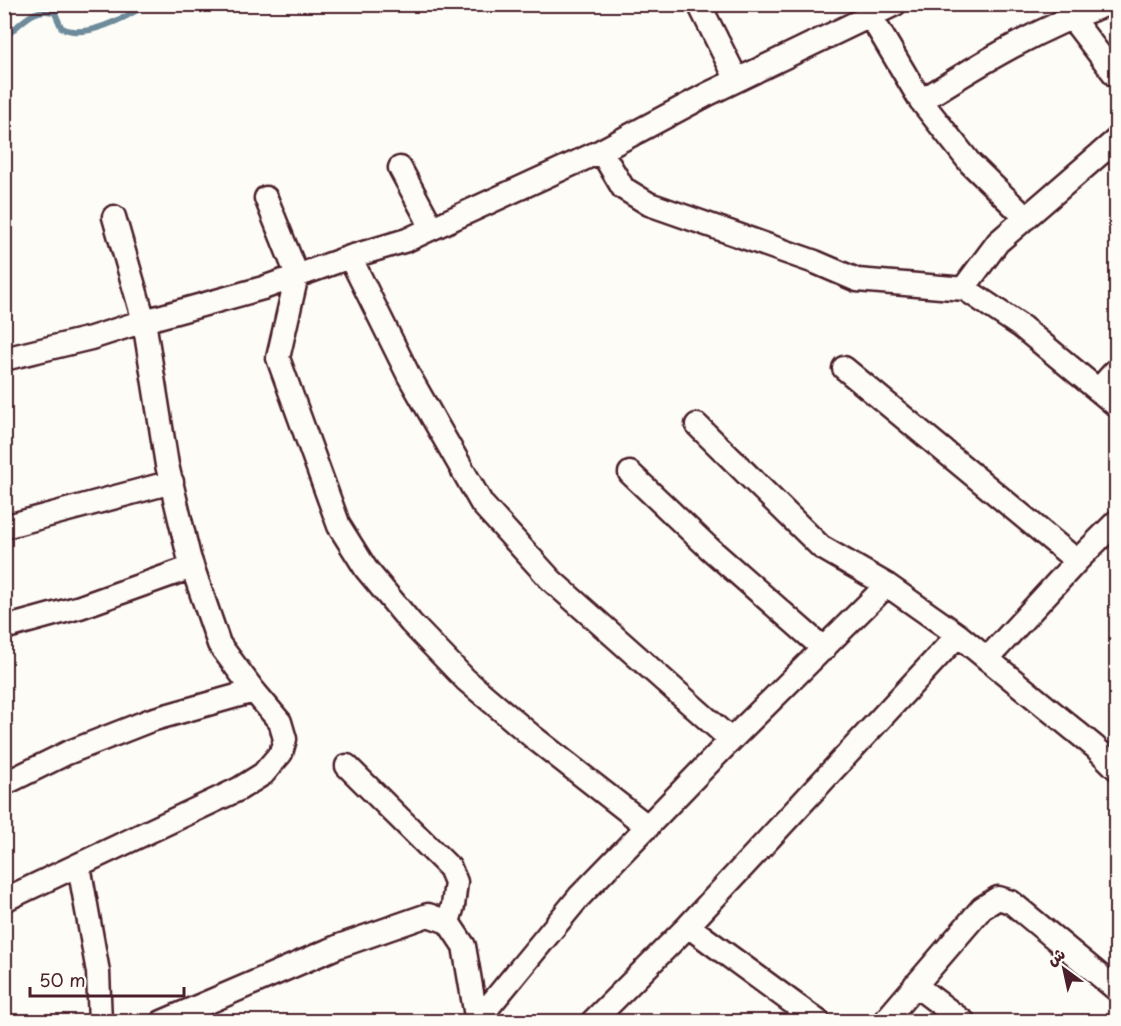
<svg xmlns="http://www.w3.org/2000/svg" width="1121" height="1026" font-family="'Playpen Sans','Playpen Sans Arabic',sans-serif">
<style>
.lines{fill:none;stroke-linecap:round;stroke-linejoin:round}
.stream{stroke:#6d8b9a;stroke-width:6}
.minor-casing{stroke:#4a1f2b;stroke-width:27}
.minor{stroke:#fdfcf7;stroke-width:22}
</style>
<rect width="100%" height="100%" fill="#fdfcf7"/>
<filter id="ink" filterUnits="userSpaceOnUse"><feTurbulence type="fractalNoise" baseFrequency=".0167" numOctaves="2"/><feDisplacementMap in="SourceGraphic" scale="12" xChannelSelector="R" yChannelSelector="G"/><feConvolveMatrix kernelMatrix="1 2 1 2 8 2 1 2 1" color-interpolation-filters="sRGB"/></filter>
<g filter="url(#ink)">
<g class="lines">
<path class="stream" d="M4,38C19,26 35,4 55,13L61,27C82,41 128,17 146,4"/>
<defs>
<path id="minor" d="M699,4L737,80
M864,5L921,101L970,163L1026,218
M1071,17L1116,76
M921,101C981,63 1040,27 1108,4
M601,151L623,188L649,204L815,262L857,280L965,289L1022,327L1116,405
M266,198L297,275L278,358L339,526L366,569L411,623L466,680L533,737L648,827
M424,232L601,151L708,94L895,4
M350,257L409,376L482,504L551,580L731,740
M963,289L998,242L1116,140
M4,359L91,338L144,321L263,288L350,257L407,240L424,232L429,222L400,168
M844,368L1077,561
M1098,390L1116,370
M697,425L821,547L887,585L958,635L1095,747L1116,768
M630,473L709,548L824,649
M4,527L172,482
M4,628L80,607L192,567
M987,659L1077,561L1116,522
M347,766L450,868L456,882L453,906L448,922
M4,784L67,753L151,720L254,691
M79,866L98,972L100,1022
M4,900L239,789L263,774L281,753L285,739L280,722L254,691L219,644L189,557L167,465L144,321L114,217
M688,926L819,1022
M915,985L964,1022
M162,1022L339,946L428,915L448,922L464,946L477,1022
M476,1022L579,897L731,740L887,585
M592,1022L688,926L958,635
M884,1022L982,908L998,898L1011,902L1116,989"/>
</defs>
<use href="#minor" class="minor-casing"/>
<use href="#minor" class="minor"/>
</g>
</g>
<rect width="1121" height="1026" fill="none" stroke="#fdfcf7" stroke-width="24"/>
<rect x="12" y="12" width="1097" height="1002" fill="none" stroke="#4a1f2b" stroke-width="2" filter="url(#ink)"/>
<g transform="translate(1064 969) rotate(327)" stroke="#fdfcf7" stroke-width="4.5" paint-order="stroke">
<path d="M0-4.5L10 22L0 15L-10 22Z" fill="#4a1f2b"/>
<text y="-9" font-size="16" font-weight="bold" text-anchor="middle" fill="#4a1f2b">ش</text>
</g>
<path d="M30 987v9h154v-9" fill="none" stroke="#4a1f2b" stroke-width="3"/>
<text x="39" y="987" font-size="18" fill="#4a1f2b" stroke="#fdfcf7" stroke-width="4.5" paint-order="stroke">50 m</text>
</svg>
